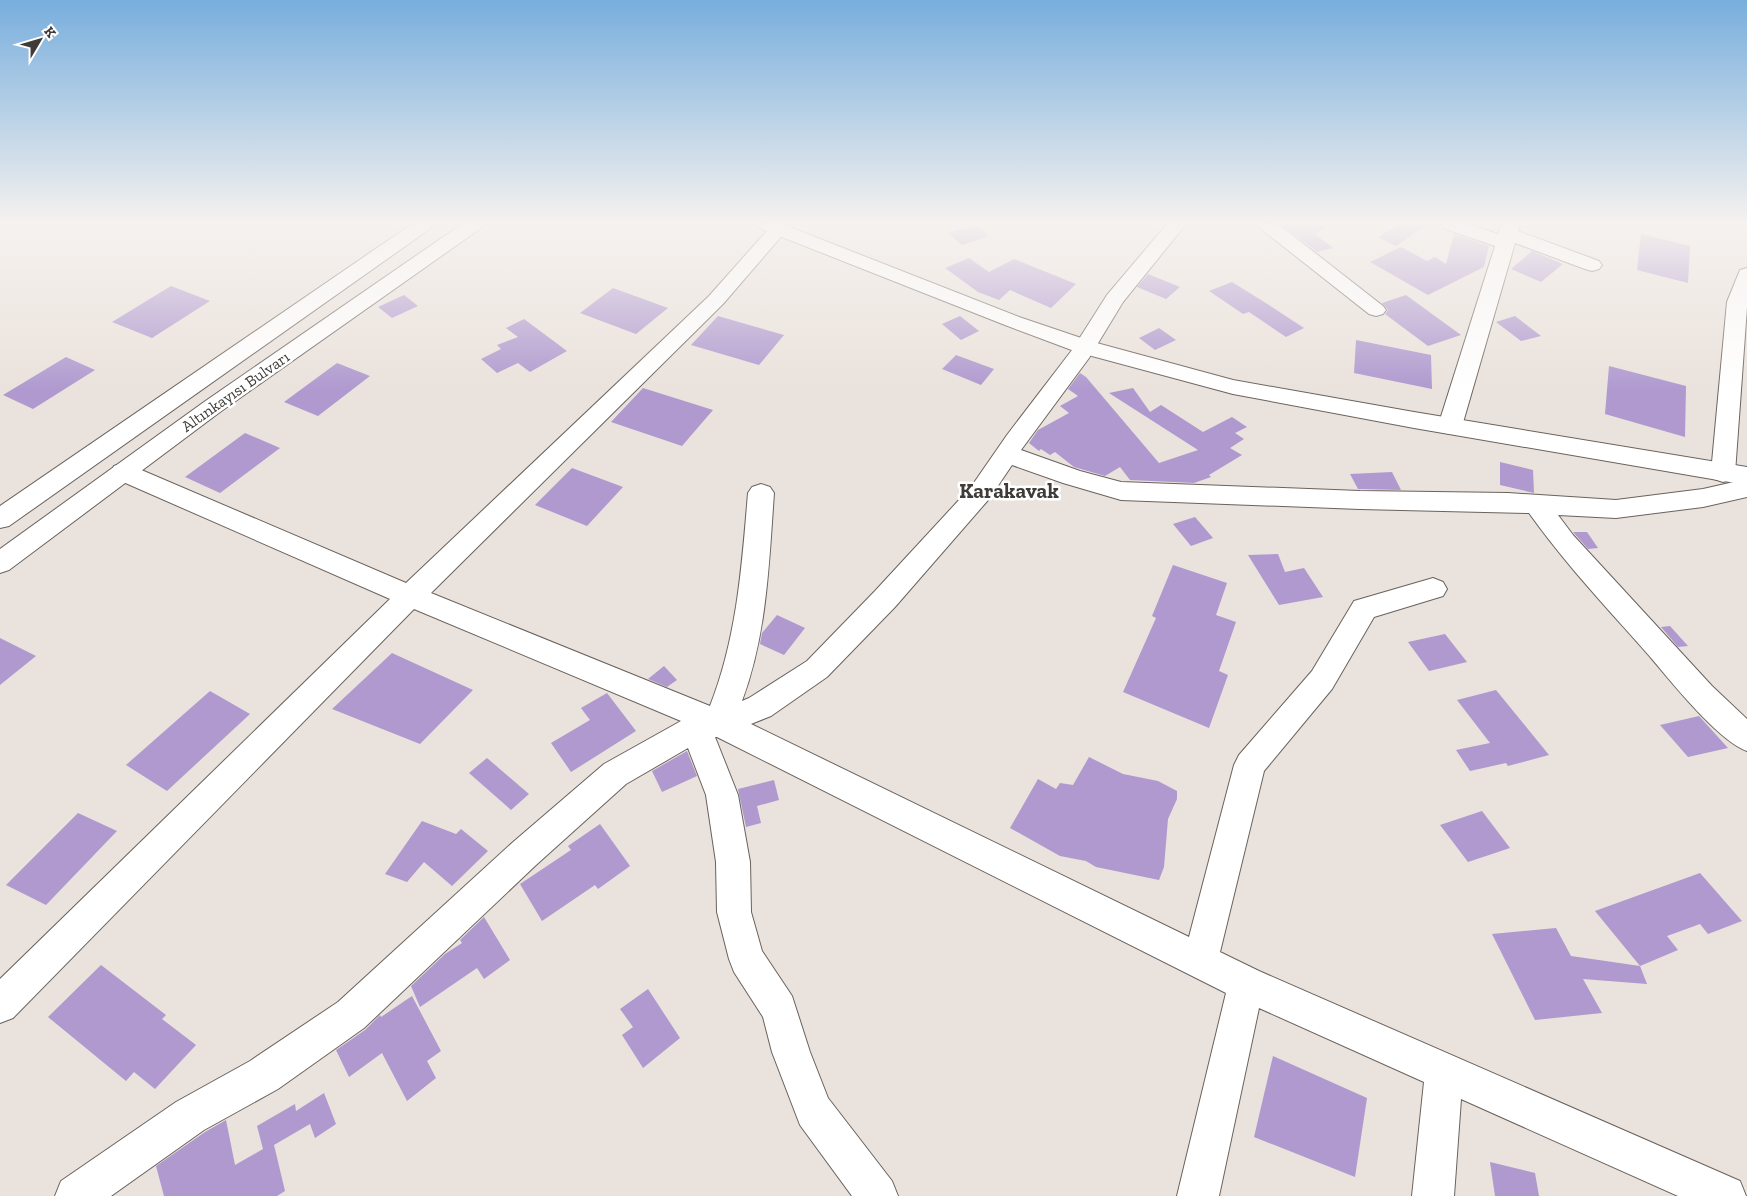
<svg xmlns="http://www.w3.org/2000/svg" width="1747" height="1196" font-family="'Zilla Slab',serif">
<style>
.building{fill:#af99cf}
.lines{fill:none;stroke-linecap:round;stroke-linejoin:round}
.minor-casing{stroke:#6a625d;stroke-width:2}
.major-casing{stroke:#6a625d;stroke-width:2}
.minor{fill:#fff;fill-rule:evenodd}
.major{fill:#fff;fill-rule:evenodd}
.labels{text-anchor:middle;stroke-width:5;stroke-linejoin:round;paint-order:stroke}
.street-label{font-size:16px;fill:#3e3b38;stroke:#fff}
.district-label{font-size:21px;font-weight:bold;fill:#3e3b38;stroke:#fff}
</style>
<rect width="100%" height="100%" fill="#eae2dc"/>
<path class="building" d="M1281,224H1332L1315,234L1333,248L1317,252Z
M1401,224H1428L1396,246L1378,237Z
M976,225L989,236L962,245L948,233Z
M1454,234L1489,246L1484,267L1428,295L1370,262L1401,247L1427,261L1435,257L1446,264Z
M1641,234L1690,246L1688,283L1637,270Z
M1532,251L1549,258L1563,264L1541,282L1511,269Z
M969,258L989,272L1014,259L1076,284L1051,308L1010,290L999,300L978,292L945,268Z
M1148,274L1180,287L1166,299L1137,287Z
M1232,282L1269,305L1304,328L1286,337L1249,312L1243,314L1209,291Z
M171,286L210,301L152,338L112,322Z
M613,288L668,308L636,334L580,313Z
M404,295L418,306L392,318L378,307Z
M1406,295L1461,335L1428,346L1385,314L1388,310L1382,303Z
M718,316L784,335L759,365L691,345Z
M960,316L979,331L961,340L942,324Z
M1515,316L1541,336L1521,341L1496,322Z
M524,319L567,351L530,372L518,363L497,373L481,359L501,349L497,345L518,337L506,328Z
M1159,328L1176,340L1155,350L1139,338Z
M1356,340L1431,355L1432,389L1354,373Z
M956,355L994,369L981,385L942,369Z
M66,357L95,370L33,409L3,395Z
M337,363L370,376L318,416L284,402Z
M1609,366L1686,386L1685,437L1605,414Z
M1080,373L1086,377L1159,463L1198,450L1109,393L1133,388L1150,412L1161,405L1203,432L1232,417L1247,427L1235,433L1244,439L1230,448L1242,455L1209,475L1211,477L1194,483L1130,480L1120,467L1105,476L1074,467L1055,452L1050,455L1041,449L1039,451L1029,443L1038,430L1069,413L1060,406L1078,396L1068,389Z
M643,388L713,410L682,446L611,422Z
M245,433L280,448L220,493L185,477Z
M1500,462L1533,470L1534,493L1500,485Z
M572,468L623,487L587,526L535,505Z
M1392,472L1401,490L1358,489L1350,474Z
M1195,517L1213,538L1191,546L1173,524Z
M1573,532H1587L1598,548L1588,549Z
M1278,554L1285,572L1304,568L1323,597L1279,605L1248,555Z
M1173,565L1227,583L1216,615L1236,622L1219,671L1228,675L1209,728L1123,692L1156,618L1152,616Z
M777,615L805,628L784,655L760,644L762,633Z
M1670,626L1688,646L1678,647L1661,627Z
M1445,634L1467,662L1429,671L1408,642Z
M0,638L36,656L0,685Z
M392,653L473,690L420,744L332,709Z
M664,666L677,680L667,687L648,679Z
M1496,690L1549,755L1508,766L1506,763L1470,771L1456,750L1490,743L1457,700Z
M210,691L250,714L167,791L126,765Z
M607,693L636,731L571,772L551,743L590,720L581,708Z
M1699,716L1728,748L1688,757L1660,725Z
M687,751L697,776L662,792L652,771Z
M1089,757L1123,774L1158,781L1177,791V799L1168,819L1164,867L1159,880L1096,867L1086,861L1060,856L1010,828L1038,779L1056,789L1060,783L1073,785Z
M487,758L529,794L511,810L469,773Z
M774,780L779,800L757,806L761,823L746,827L738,789Z
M1482,811L1510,848L1468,862L1440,825Z
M78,813L117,831L46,905L6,885Z
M422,821L456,834L461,829L488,851L452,886L424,862L407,882L385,874Z
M600,824L630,866L598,889L595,885L542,921L520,884L571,850L568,846Z
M1700,873L1742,921L1708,934L1700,924L1667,936L1678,950L1640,966L1595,911Z
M484,917L510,960L484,979L477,968L420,1007L411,986L445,954L462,943L460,940Z
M1556,928L1571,956L1640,966L1647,984L1583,979L1602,1013L1535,1020L1492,934Z
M101,965L166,1015L162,1019L196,1045L155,1089L134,1072L126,1081L48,1017Z
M648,989L680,1038L643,1068L622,1035L633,1027L620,1009Z
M412,996L441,1051L427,1061L436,1078L407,1101L382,1053L349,1077L336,1050L365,1030L380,1015L381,1017Z
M1273,1056L1367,1098L1355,1177L1254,1137Z
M324,1093L336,1124L315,1138L310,1124L274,1145L285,1191L277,1196H164L156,1166L205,1132L226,1120L235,1165L263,1149L257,1126L295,1104L296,1111Z
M1490,1162L1535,1173L1539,1196H1495Z"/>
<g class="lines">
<defs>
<path id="minor" d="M773,224H792L723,304L431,593L710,706C737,638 742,565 748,493L752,487L761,484L770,487L774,493C769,563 767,634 742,701L749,698L807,661L875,591L971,487L1007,435L1072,350L1107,295L1167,224H1186L1123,302L1089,358L1021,450L1080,471L1121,482L1360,491L1508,493L1616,500L1703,489L1747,479V497L1703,507L1616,518L1558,515L1573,535L1712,686L1747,719V751C1719,741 1673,684 1652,659C1610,611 1566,565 1529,513L1360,509L1121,500L1063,483L1012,465L989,499L895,607L827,677L771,716L751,724L1189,937L1234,765L1239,755L1312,671L1354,601L1433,578L1443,582L1447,589L1443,596L1374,617L1332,689L1264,771L1220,952L1259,971L1740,1181L1746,1196H1678L1461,1099L1454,1196H1412L1424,1082L1259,1008L1219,1196H1177L1226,993L717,737H715L738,795L750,862L751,912L762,951L792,996L810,1052L828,1098L892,1181L898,1196H852L800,1125L772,1052L763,1017L734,972L729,959L717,912L716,862L706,795L688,748L626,784L536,865L364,1028L278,1089L204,1130L111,1196H55L61,1181L176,1102L250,1061L338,1002L512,843L604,764L681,721L414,609L13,1018L0,1023V979L390,599L114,478L111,472L114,466L123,463L132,466L406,583L709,296Z
M1258,224H1278L1383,306L1386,310L1383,314L1376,316L1369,314L1260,228Z
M1441,224H1468L1498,234L1502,224H1520L1518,231L1599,261L1602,265L1599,269L1592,271L1585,269L1515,243L1462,426L1458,432L1450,434L1442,432L1438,426L1495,246L1443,228Z
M1747,268V307L1735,473L1732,479L1723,482L1714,479L1711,473L1727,302L1740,270Z"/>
<path id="major" d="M412,224H433L431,228L9,526L0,528V506Z
M462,224H483L481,228L220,412L9,570L0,573V549L204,402Z
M757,224H782L1019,317L1093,342L1233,380L1414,412L1747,467V485L1414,428L1233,394L1077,352L1005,325L759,228Z"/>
</defs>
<use href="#minor" class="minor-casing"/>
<use href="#major" class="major-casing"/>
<use href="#minor" class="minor"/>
<use href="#major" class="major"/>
</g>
<linearGradient id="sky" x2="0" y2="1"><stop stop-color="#78aedd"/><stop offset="0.57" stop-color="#f6f2ef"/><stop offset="1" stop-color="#f6f2ef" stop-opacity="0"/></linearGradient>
<rect width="1747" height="391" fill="url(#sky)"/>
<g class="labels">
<g class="street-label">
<text transform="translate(235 391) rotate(-35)" y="6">Altınkayısı Bulvarı</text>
</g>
<g class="district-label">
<text x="1009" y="498">Karakavak</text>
</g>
</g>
<g transform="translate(40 40) rotate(52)" stroke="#ffffff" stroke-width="4" paint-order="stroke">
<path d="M0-4L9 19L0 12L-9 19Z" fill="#3e3b38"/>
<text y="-8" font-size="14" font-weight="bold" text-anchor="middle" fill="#3e3b38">K</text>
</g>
</svg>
